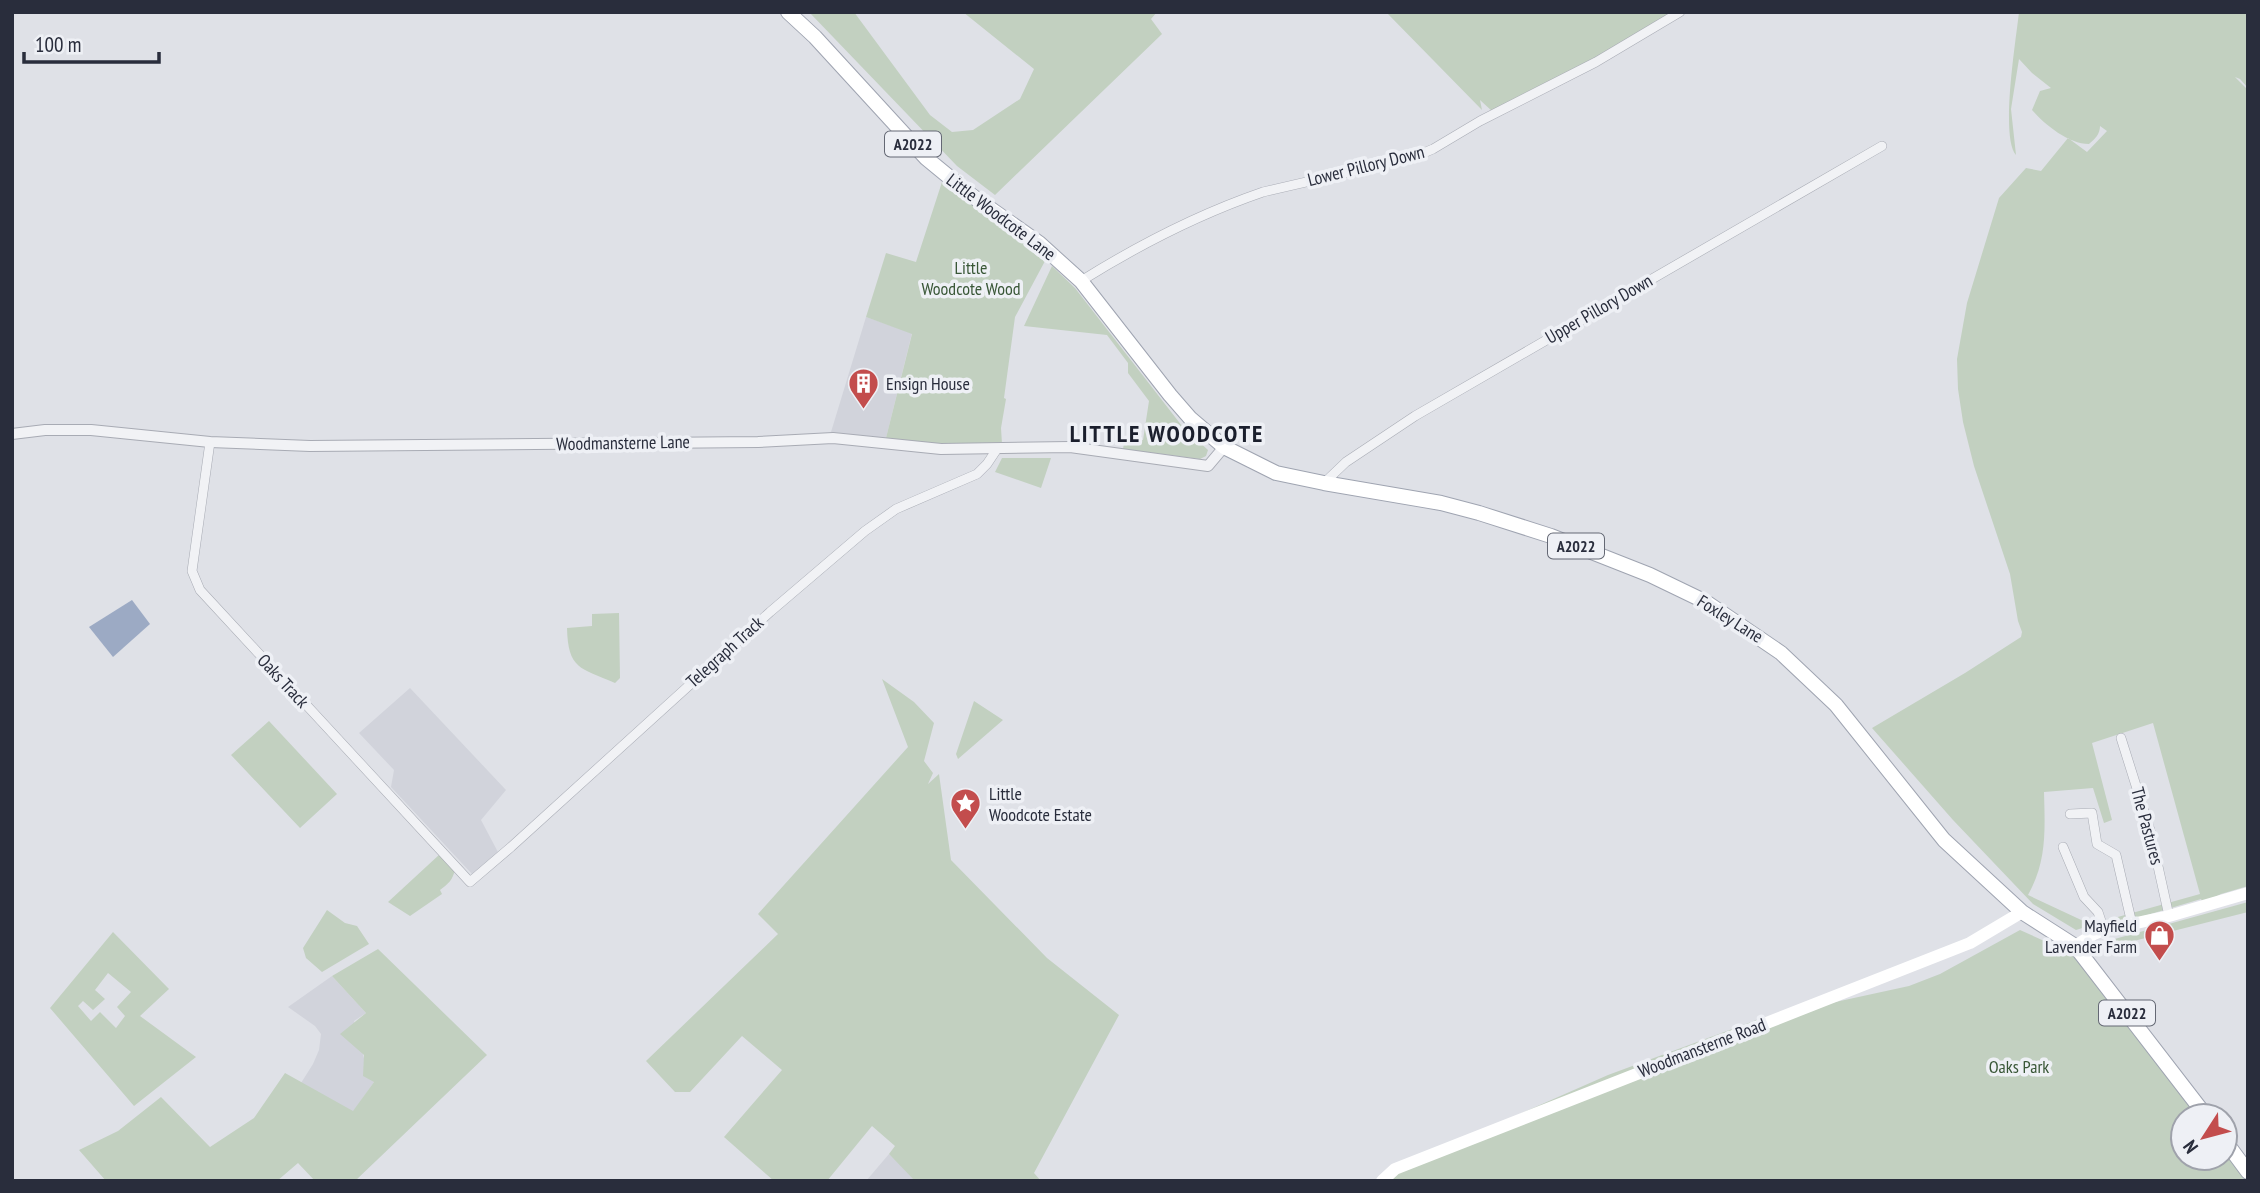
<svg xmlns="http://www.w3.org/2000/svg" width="2260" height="1193" font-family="'PT Sans Narrow',sans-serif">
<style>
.built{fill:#d1d3db}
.green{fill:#c2d0c0;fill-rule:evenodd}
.water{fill:#9caac4}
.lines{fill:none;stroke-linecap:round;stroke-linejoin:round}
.minor-casing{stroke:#a8abb4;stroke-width:10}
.tertiary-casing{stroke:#a8abb4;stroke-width:12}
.primary-casing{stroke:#9fa4b1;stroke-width:16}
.minor{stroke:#f1f2f5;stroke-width:9}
.tertiary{stroke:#f1f2f5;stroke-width:10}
.secondary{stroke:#fff;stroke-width:12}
.primary{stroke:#fff;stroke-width:14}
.labels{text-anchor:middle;stroke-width:7;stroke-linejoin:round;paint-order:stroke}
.shield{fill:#eef0f5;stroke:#646874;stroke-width:2}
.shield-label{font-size:16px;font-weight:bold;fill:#292d3c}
.street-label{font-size:18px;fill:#292d3c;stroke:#eef0f5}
.park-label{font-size:18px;fill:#395737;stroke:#eef0f5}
.poi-label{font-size:18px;fill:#292d3c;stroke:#eef0f5;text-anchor:start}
.district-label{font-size:24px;font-weight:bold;letter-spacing:2px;fill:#1b1f2d;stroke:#eef0f5}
</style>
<rect width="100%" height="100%" fill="#dfe1e7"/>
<path class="built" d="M866,317L912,333L886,438L831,432Z
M410,688L506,790L481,820L499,854L472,874L391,787L394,770L359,733Z
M332,976L366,1013L354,1021L365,1062L374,1082L353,1112L301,1083L313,1064L319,1050L321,1034L315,1026L288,1007Z
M889,1154L916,1180L915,1181H866Z"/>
<path class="green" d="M809,12H854L930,115L952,132L973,130L1020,99L1034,69L963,12H1157L1151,19L1162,34L995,195L957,166Z
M1386,12H1675L1595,59L1493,112L1480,100L1482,110Z
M2019,12H2248V88L2240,79L2235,77L2248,90V886L2221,894L2203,903L2201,899L2107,927V920L2200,894L2153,723L2092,743L2112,820L2104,823L2093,788L2044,792C2045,831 2047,861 2028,895L2092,925L2076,930L2033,904L1953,820L1872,728L1965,673L2021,637L2022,632L2018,621L2010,574L1974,466L1963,422L1958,389L1957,359L1967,303L1999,198L2026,168L2041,171L2068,138L2087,152L2107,131L2100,126C2100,134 2095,139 2089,144C2069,144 2045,125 2032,110L2040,91L2051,88L2032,73L2019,59L2011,109L2016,155C2000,137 2016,40 2019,12Z
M942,182L1013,234L1045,261L1015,317L1004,398L1006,399L1001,428L1002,444L941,446L886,438L912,334L866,317L886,253L916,262Z
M1052,266L1075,288L1182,426L1208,450L1206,456L1200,459L1123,449L1125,438L1143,440L1149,401L1128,373V363L1107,335L1024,326Z
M1002,458H1051L1041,488L995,472Z
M619,613L620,678L615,683C580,668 568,669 567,628L592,626V614Z
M882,679L914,702L934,723L924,761L933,773L928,784L939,774L951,860L1047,958L1119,1015L1034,1173L1041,1181H915L889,1154L895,1146L872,1126L827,1181H774L724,1137L782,1070L742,1036L690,1092H675L646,1061L778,934L758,914L908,747Z
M974,701L1003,720L958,759L956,754Z
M269,721L337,794L300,828L231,755Z
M440,854L455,869C453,880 448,884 440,890L442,894L410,916L388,902Z
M2248,902V912L2110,947L2111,940Z
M327,910L345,923L357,926L369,944L322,972L306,958L303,948Z
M2020,930L2071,953L2174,1074L2206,1116H2183V1158H2225V1141L2248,1172V1181H1382L1395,1169L1608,1075L1762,1018L1909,986L1940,974Z
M113,932L169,989L140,1016L196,1057L134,1106L50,1008ZM108,973L131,992L117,1007L125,1016L116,1028L100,1012L91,1021L78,1006L83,1001L93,1010L105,999L95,990Z
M378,949L487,1055L355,1181H315L298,1163L277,1181H106L79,1150L118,1131L161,1097L210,1147L254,1118L285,1073L353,1111L374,1082L363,1076L364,1055L340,1034L366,1013L332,976Z"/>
<path class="water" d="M132,600L150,624L113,657L89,627Z"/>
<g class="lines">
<defs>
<path id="minor" d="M1081,281C1137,246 1199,214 1263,192L1414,157L1433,149L1480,121L1596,62L1680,12
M210,442L192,571L200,590L470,882L511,847L770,612L865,531L896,509L977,474L987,464L997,449
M1324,483L1346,462L1415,416L1882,146
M2121,738L2150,830L2169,916
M2070,814L2092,813L2097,844L2116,855L2132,924
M2063,847L2084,897L2098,912L2104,930"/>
<path id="tertiary" d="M12,434L45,430H91L210,442L310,446L758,442L833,438L941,449L1070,447L1208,466L1224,447"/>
<path id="primary" d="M788,12L815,37L926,158L971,195L1039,243L1081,281L1170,395L1190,418L1224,447L1276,473L1324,483L1441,503L1479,513L1551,536L1650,575L1706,602L1781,653L1836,705L1944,840L2022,912L2075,946L2206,1116
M2225,1141L2248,1172"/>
</defs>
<use href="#minor" class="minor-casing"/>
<use href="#tertiary" class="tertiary-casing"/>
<use href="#primary" class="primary-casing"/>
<use href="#minor" class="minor"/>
<use href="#tertiary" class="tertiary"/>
<path class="secondary" d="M2075,946L2094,934L2104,930L2169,916L2248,893
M1382,1181L1395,1169L1970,943L2022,912"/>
<use href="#primary" class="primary"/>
</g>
<defs>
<symbol id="building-pin" viewBox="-11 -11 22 30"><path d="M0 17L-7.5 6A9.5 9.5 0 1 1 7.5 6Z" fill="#c34d4d" stroke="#eef0f5"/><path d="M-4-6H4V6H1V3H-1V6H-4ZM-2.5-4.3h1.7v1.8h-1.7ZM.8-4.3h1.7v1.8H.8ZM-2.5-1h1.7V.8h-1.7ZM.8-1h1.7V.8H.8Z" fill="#fff"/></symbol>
<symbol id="sight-pin" viewBox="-11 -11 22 30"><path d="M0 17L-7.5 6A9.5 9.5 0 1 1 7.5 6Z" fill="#c34d4d" stroke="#eef0f5"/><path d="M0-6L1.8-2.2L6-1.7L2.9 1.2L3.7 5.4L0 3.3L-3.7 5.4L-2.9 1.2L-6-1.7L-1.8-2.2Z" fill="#fff"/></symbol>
<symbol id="shop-pin" viewBox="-11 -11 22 30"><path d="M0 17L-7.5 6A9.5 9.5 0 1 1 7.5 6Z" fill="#c34d4d" stroke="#eef0f5"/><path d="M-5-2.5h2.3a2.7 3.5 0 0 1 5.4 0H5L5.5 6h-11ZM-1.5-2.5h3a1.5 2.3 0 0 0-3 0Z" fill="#fff"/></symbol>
</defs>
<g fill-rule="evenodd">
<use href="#building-pin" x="846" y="366" width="35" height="47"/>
<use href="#sight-pin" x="948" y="786" width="35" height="47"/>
<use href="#shop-pin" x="2142" y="918" width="35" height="47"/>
</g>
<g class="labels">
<g class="shield">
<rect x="885" y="131.5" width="56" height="25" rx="5"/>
<rect x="1548" y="533.5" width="56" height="25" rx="5"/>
<rect x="2099" y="1000.5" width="56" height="25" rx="5"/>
</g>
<g class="shield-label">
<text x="913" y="150">A2022</text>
<text x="1576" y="552">A2022</text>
<text x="2127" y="1019">A2022</text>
</g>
<g class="street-label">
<text transform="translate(1366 166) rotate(-14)" y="6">Lower Pillory Down</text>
<text transform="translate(1001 217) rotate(37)" y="6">Little Woodcote Lane</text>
<text transform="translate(1599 309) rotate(-30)" y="6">Upper Pillory Down</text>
<text transform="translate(623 443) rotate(-1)" y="6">Woodmansterne Lane</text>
<text transform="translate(1730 619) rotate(32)" y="6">Foxley Lane</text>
<text transform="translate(725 652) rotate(-42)" y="6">Telegraph Track</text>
<text transform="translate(283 681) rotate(47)" y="6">Oaks Track</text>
<text transform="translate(2147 826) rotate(75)" y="6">The Pastures</text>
<text transform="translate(1702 1048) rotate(-21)" y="6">Woodmansterne Road</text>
</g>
<g class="park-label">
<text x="971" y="274">Little<tspan x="971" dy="21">Woodcote Wood</tspan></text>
<text x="2019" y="1073">Oaks Park</text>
</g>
<g class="poi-label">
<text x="886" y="390">Ensign House</text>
<text x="989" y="800">Little<tspan x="989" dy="21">Woodcote Estate</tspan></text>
<text x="2137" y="932" text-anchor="end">Mayfield<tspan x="2137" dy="21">Lavender Farm</tspan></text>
</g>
<g class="district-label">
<text x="1167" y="442">LITTLE WOODCOTE</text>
</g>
</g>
<rect width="2260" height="1193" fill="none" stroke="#292d3c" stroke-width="28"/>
<g transform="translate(2204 1137) rotate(234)"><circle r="33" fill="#eef0f5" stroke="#9fa2ab" stroke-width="2"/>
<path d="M0-5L12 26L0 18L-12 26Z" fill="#c34d4d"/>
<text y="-10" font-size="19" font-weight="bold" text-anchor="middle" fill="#292d3c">N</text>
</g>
<path d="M24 52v10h135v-10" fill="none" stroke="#292d3c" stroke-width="3.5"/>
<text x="35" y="52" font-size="21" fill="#292d3c" stroke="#eef0f5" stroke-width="5" paint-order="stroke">100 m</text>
</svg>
